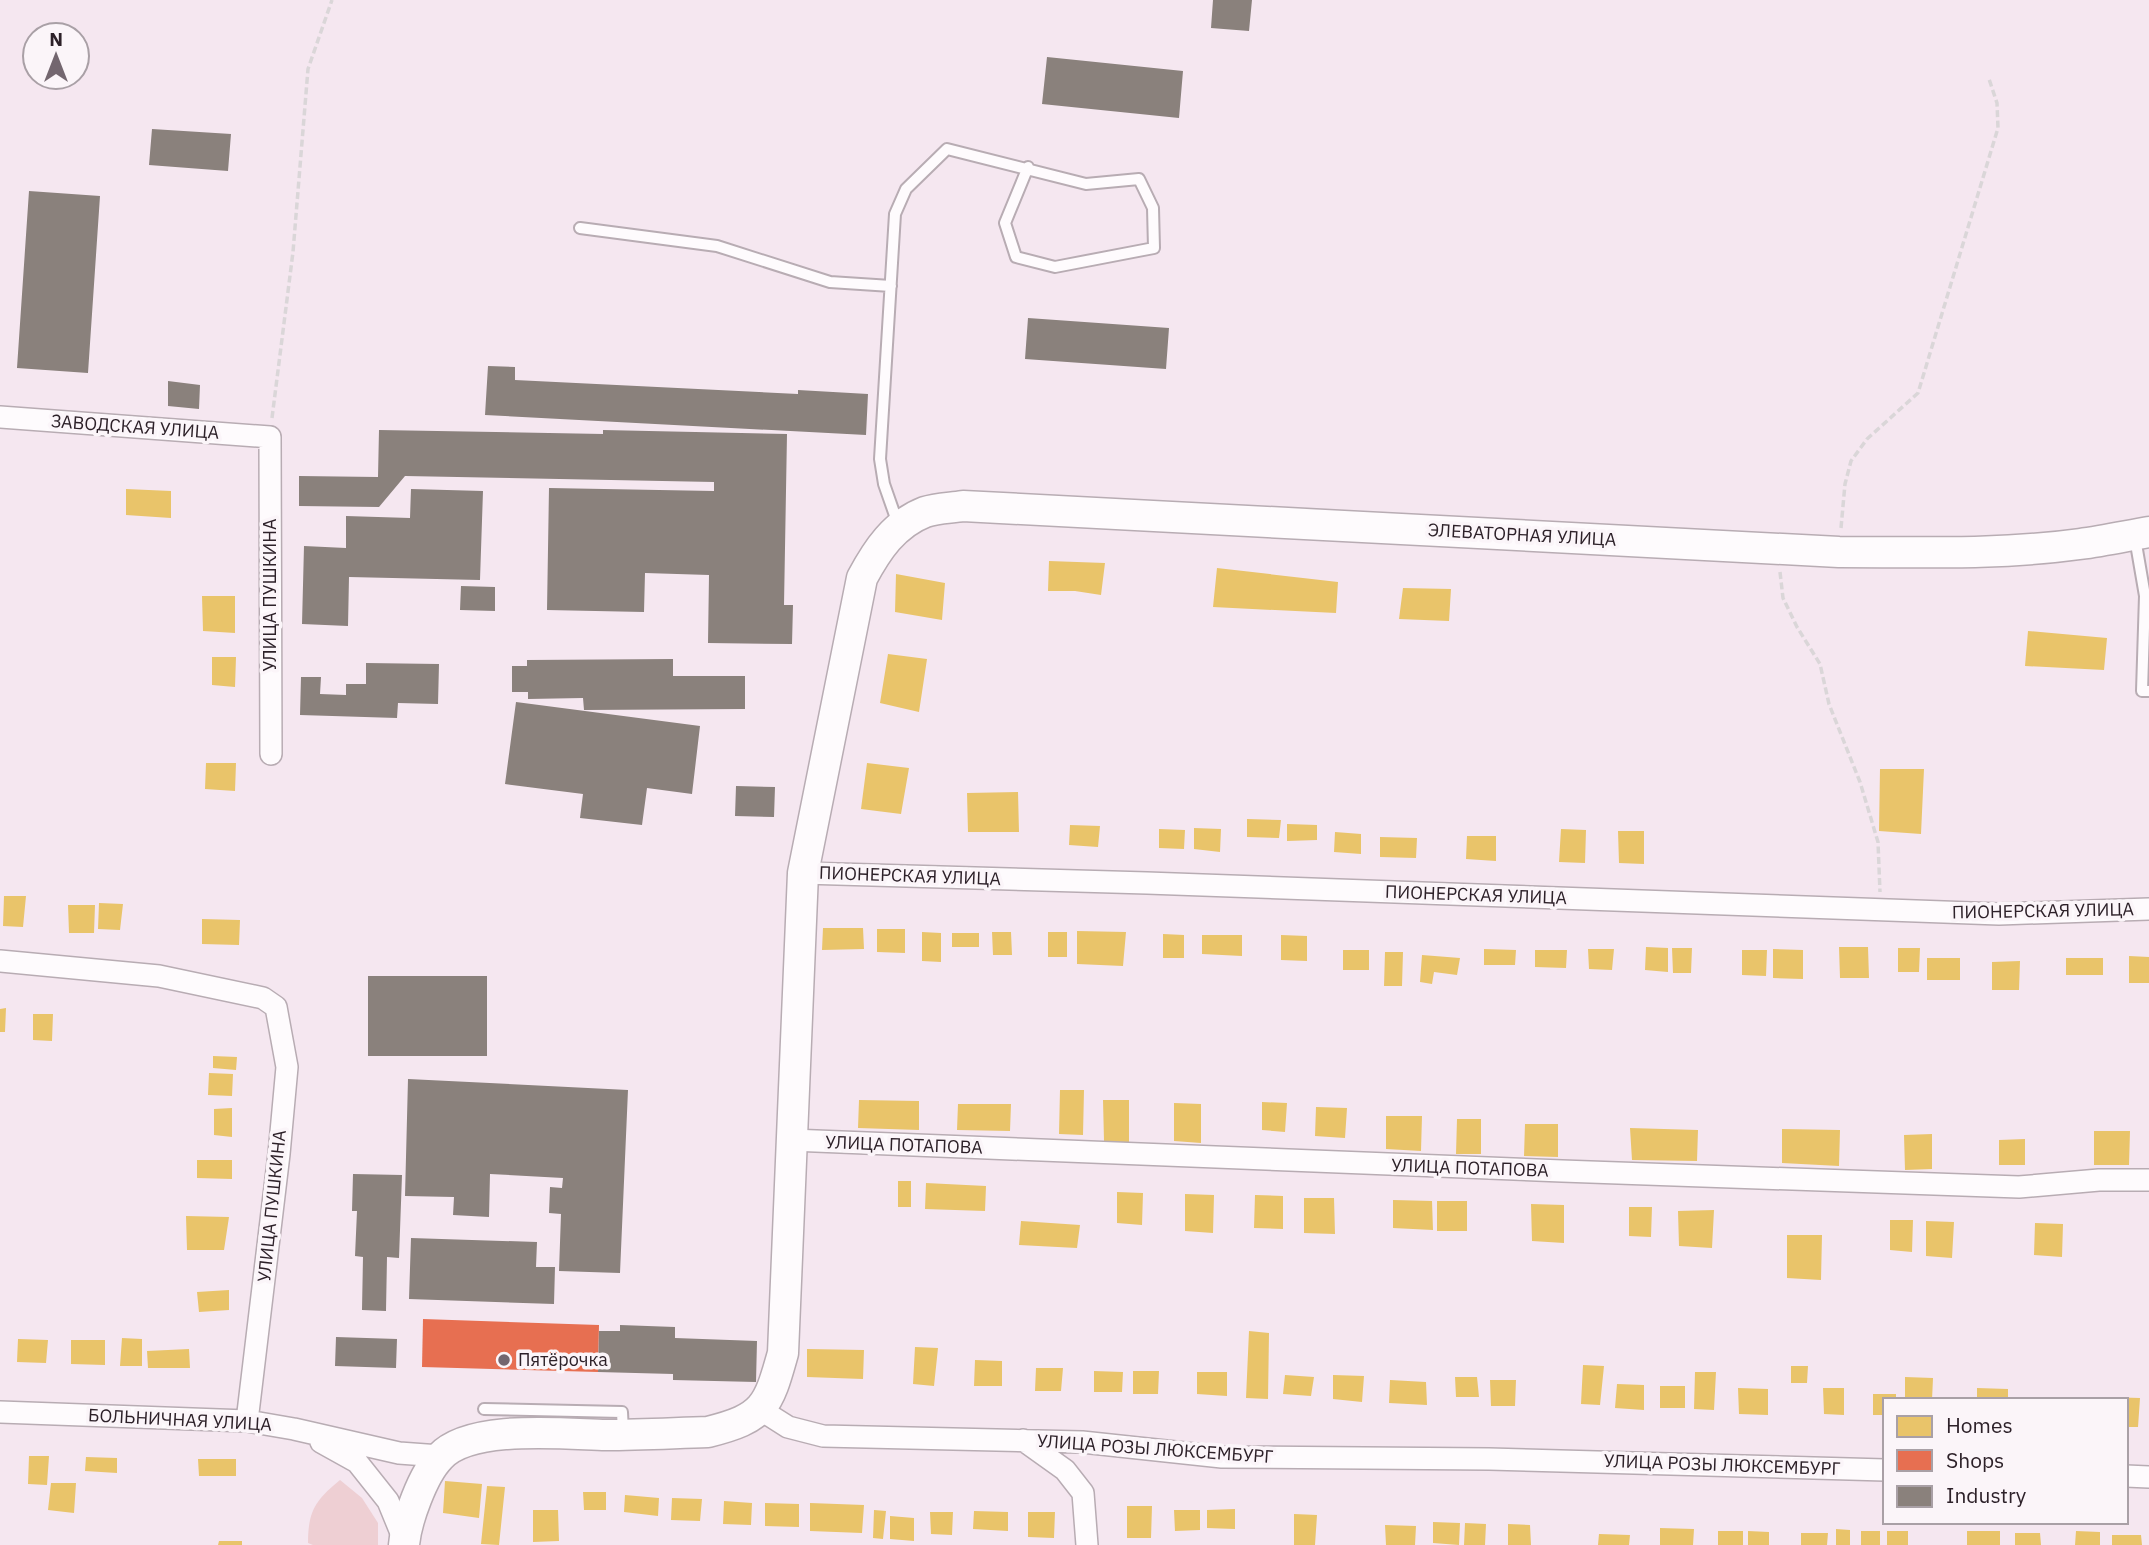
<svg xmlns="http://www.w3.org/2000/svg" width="2149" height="1545" font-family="'IBM Plex Sans',sans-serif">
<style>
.green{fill:#eecfd3}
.homes{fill:#e9c46a}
.shops{fill:#e76f51}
.industry{fill:#8a817c}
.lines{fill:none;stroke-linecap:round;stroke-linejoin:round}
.lane-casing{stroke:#b8acb3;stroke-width:14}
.street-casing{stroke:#b8acb3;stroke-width:24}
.secondary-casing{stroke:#b8acb3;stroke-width:33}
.path{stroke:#dad6d8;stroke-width:3.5;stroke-dasharray:7 3.5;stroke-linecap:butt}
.lane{stroke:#fefbfd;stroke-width:10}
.street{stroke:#fefbfd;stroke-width:21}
.secondary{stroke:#fefbfd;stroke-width:30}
.poi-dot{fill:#73666f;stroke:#fbf5f9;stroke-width:2.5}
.labels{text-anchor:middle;stroke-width:7;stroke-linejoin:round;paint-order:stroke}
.street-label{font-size:18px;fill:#2d2129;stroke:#fbf5f9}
.poi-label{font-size:18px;fill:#2d2129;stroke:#fbf5f9;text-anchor:start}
</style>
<rect width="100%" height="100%" fill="#f5e7f0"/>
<path class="green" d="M340,1480L362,1498L378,1523V1545H313L308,1543C308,1510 316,1500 340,1480Z"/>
<path class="homes" d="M126,489L171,491V518L126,515Z
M1049,561L1105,563L1101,595L1075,591H1048Z
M1217,568L1338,582L1336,613L1213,607Z
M896,574L945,583L942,620L895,612Z
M1403,588L1451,589L1449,621L1399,619Z
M202,596H235V633L203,631Z
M2028,631L2107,638L2104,670L2025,666Z
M888,654L927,659L919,712L880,703Z
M212,657H236L235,687L212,685Z
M206,763H236L235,791L205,789Z
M867,763L909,768L901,814L861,809Z
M1880,769H1924L1921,834L1879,831Z
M1018,792L1019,832H968L967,793Z
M1247,819L1281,820L1279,838L1247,837Z
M1287,824L1317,825V840L1287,841Z
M1070,825L1100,826L1098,847L1069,845Z
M1194,828L1221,829L1220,852L1194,849Z
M1159,829L1185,830L1184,849L1159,848Z
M1561,829L1586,830L1585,863L1559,862Z
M1618,831H1644V864L1619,863Z
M1335,832L1361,834V854L1334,852Z
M1467,836H1496V861L1466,859Z
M1380,837L1417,838L1416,858L1380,857Z
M4,896H26L23,927L3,926Z
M99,903L123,904L120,930L98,929Z
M68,905H95L94,933H69Z
M202,919L240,920L239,945L202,944Z
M823,928H863L864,949L822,950Z
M877,929H905V953L877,952Z
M1077,931L1126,932L1123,966L1077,964Z
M922,932L941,933V962L922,961Z
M992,932H1011L1012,955H993Z
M1048,932H1067V957H1048Z
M952,933H979V947H952Z
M1163,934L1184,935V958H1163Z
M1202,935H1242V956L1202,954Z
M1281,935L1307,936V961L1281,960Z
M1646,947L1668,948V972L1645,970Z
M1839,947H1868L1869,978H1840Z
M1672,948H1692L1691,973H1673Z
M1898,948H1920L1919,972H1898Z
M1484,949L1516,950L1515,965H1484Z
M1588,949H1614L1612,970L1589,969Z
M1773,949L1803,950V979L1773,978Z
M1343,950H1369V970H1343Z
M1535,950H1567L1566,968L1535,967Z
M1742,950H1767L1766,976L1742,975Z
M1385,952H1403L1402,986H1384Z
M1422,955L1460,958L1457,975L1434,972L1432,984L1420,982Z
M2129,956L2149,957V983H2129Z
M1927,958H1960V980H1927Z
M2066,958H2103V975H2066Z
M2020,961L2019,990H1992V962Z
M6,1008L5,1032H0V1009Z
M33,1014H53L52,1041L33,1040Z
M213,1056L237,1057L236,1070L213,1068Z
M209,1073L233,1074L232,1096L208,1095Z
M1060,1090H1084L1083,1135L1059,1134Z
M859,1100L919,1101V1130L858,1128Z
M1103,1100H1129V1143L1104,1141Z
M1262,1102L1287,1103L1285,1132L1262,1130Z
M1174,1103L1201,1104V1143L1174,1141Z
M958,1104H1011L1010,1131L957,1130Z
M1316,1107L1347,1108L1345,1138L1315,1136Z
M232,1108V1137L214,1135V1109Z
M1386,1116H1422L1421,1151L1386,1149Z
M1457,1119H1481V1154H1456Z
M1525,1124H1558V1157L1524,1156Z
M1630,1128L1698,1130L1697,1161L1632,1160Z
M1782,1129L1840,1130L1839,1166L1782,1163Z
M2094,1131H2130L2129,1165H2094Z
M1932,1134V1169L1905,1170L1904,1135Z
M2025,1139V1165H1999V1140Z
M197,1160H232V1179L197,1178Z
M898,1181H911V1207H898Z
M926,1183L986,1186L985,1211L925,1209Z
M1117,1192L1143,1193L1142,1225L1117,1223Z
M1185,1194L1214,1195L1213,1233L1185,1231Z
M1255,1195L1283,1196V1229L1254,1228Z
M1304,1198H1334L1335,1234L1304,1233Z
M1393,1200L1432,1201L1433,1230L1393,1228Z
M1437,1201H1467V1231H1437Z
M1531,1204L1564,1205V1243L1532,1241Z
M1629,1207H1652L1651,1237L1629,1236Z
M1714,1210L1712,1248L1679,1246L1678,1211Z
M186,1216L229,1217L224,1250H187Z
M1890,1220H1913L1912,1252L1890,1250Z
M1021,1221L1080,1225L1077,1248L1019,1245Z
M1926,1221L1954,1222L1952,1258L1926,1256Z
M2035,1223L2063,1224L2062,1257L2034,1255Z
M1787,1235H1822L1821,1280L1787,1278Z
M229,1290V1310L199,1312L197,1292Z
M1249,1331L1269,1333L1268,1399L1246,1398Z
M122,1338L142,1339V1366H120Z
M18,1339L48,1340L46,1363L17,1362Z
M71,1340H105V1365L71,1364Z
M915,1347L938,1348L934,1386L913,1384Z
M189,1349L190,1368H148L147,1351Z
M807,1349L864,1350L863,1379L807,1377Z
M975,1360L1002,1361V1386H974Z
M1583,1365L1604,1366L1600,1405L1581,1404Z
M1791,1366H1808L1807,1383H1791Z
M1036,1368H1063L1061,1391H1035Z
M1094,1371L1123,1372L1122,1392H1094Z
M1133,1371H1159L1158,1394H1133Z
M1197,1372H1227V1396L1197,1394Z
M1695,1372H1716L1714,1410L1694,1409Z
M1285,1375L1314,1377L1311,1396L1283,1394Z
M1333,1375L1364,1376L1362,1402L1333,1399Z
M1455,1377H1477L1479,1397H1456Z
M1905,1377L1933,1378L1932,1400H1905Z
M1390,1380L1426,1382L1427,1405L1389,1403Z
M1490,1380H1516L1515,1406H1491Z
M1617,1384L1644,1385V1410L1615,1408Z
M1660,1386H1685V1408H1660Z
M1738,1388L1768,1389V1415L1739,1414Z
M1823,1388H1844V1415L1824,1414Z
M1977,1388L2008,1389V1400H1977Z
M1873,1394H1896V1400H1885V1415H1873Z
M2107,1397L2140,1398L2138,1427H2126V1400H2107Z
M29,1456H49L47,1485L28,1484Z
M86,1457L117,1458V1473L85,1471Z
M198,1459H236V1476H199Z
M445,1481L482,1484L479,1518L443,1513Z
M51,1483H76L74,1513L48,1510Z
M487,1486L505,1487L499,1545L481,1544Z
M583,1492H606V1510H584Z
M625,1495L659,1498L658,1516L624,1512Z
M672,1498L702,1499L700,1521L671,1520Z
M724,1501L752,1503L751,1525L723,1524Z
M765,1503L799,1504V1527L765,1526Z
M810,1503L864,1505L862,1533L810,1531Z
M1127,1506H1152L1151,1538H1127Z
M1235,1509V1529L1207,1528V1510Z
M533,1510H558L559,1541L533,1542Z
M874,1510L886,1511L883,1539L873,1538Z
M1174,1510H1200V1530L1175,1531Z
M974,1511L1008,1512V1531L973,1529Z
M930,1512H953L952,1535L931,1534Z
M1028,1512H1055L1054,1538L1028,1537Z
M1294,1514L1317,1515L1315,1545H1294Z
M890,1516L914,1518V1541L890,1539Z
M1433,1522L1460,1523L1459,1545L1433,1543Z
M1465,1523L1486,1524L1485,1545H1464Z
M1508,1524L1530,1525L1531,1545H1508Z
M1385,1525L1416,1526L1415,1545H1386Z
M1660,1528L1694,1529L1693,1545H1660Z
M1836,1529L1850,1530V1545H1836Z
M1718,1531H1743V1545H1718Z
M1748,1531L1769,1532V1545H1748Z
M1861,1531H1880V1545H1861Z
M1887,1531H1908V1545H1887Z
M1967,1531H2000V1545H1967Z
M2076,1531L2100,1532V1545H2075Z
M1801,1533H1828L1827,1545H1801Z
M2015,1533H2040L2041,1545H2015Z
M1599,1534L1630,1535L1629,1545H1598Z
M2112,1535H2141L2142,1545H2112Z
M219,1541H242V1545H218Z"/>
<path class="shops" d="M423,1319L599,1325L598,1372L422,1367Z"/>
<path class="industry" d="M1213,0H1252L1249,31L1211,28Z
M1047,57L1183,71L1179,118L1042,104Z
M152,129L231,134L228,171L149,165Z
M29,191L100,196L88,373L17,368Z
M1028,318L1169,328L1166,369L1025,359Z
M488,366L515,367V380L798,394V390L868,394L866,435L485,415Z
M168,381L200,385L199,409L168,406Z
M379,430L603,434V430L787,434L784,605H793L792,644L708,643L709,575L645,573L644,612L547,610L549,488L714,491V482L405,476L379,507L299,506V476L378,477Z
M411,489L483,491L480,580L349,577L348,626L302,624L304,546L346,548V516L410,518Z
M461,586L495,587V611L460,610Z
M673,659V676H745V709L584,710L583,698L528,699V692H512V666H527V660Z
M366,663L439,664L438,704L398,703L397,718L300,715L301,677H321L320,694L346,695V684H366Z
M516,702L700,726L692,794L647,788L642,825L580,818L583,794L505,784Z
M736,786L775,787L774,817L735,816Z
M368,976H487V1056H368Z
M408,1079L628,1090L620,1273L559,1271L561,1214L549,1213L550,1187L562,1188L563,1178L490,1174L489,1217L453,1215L454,1197L405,1196Z
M353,1174L402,1175L399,1258L387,1257L386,1311L362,1310L363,1257L355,1256L357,1211H352Z
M411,1238L537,1242L536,1267H555L554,1304L409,1299Z
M620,1325L675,1327V1338L757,1341L756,1382L673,1380V1374L598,1372L599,1331H620Z
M336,1337L397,1339L396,1368L335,1366Z"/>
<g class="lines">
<defs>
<path id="lane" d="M580,228L717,246L830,282L891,286
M898,524L884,484L880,459L895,214L906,189L947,149L1086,184L1139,179L1153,208L1154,248L1055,267L1016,257L1005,223L1028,167
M2135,538L2145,596L2142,691H2149
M484,1409L622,1412L623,1432"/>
<path id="street" d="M0,417L270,437L271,754
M803,873L1147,883L1999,914L2149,909
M0,961L159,976L263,998L276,1007L287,1067L279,1154L247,1421
M791,1140L1562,1171L2019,1187L2099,1180H2149
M761,1410L788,1427L823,1436L1082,1442L1222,1457L1489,1459L1885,1470
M0,1412L247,1421L294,1429L399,1453L440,1456
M1023,1440L1065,1470L1083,1493L1087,1545
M321,1442L357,1462L388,1501L404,1540
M2126,1476L2149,1477"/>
<path id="secondary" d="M404,1545C406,1521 423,1474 440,1457C470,1424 564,1434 606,1435C640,1435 674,1433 708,1432C764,1418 768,1407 783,1353L803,873L862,578C877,550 894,524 925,512C937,508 951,508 963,506L1839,552C1919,552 2000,555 2080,544C2103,541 2126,536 2149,532"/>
</defs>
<use href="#lane" class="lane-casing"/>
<use href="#street" class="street-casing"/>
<use href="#secondary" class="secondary-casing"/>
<path class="path" d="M272,418L293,252L308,69L332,0
M1841,528L1845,484L1851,461L1867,439L1918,393L1998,128L1997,103L1989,79
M1780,572L1783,598L1797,627L1820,664L1829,704L1860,782L1878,842L1880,892"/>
<use href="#lane" class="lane"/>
<use href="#street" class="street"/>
<use href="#secondary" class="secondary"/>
</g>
<circle class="poi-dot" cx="504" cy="1360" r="7"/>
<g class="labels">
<g class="street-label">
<text transform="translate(135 427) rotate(4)" y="6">ЗАВОДСКАЯ УЛИЦА</text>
<text transform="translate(1522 535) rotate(3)" y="6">ЭЛЕВАТОРНАЯ УЛИЦА</text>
<text transform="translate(270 595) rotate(-90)" y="6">УЛИЦА ПУШКИНА</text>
<text transform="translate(910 876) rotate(2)" y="6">ПИОНЕРСКАЯ УЛИЦА</text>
<text transform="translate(1476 895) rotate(2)" y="6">ПИОНЕРСКАЯ УЛИЦА</text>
<text transform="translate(2043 911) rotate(-1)" y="6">ПИОНЕРСКАЯ УЛИЦА</text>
<text transform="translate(904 1145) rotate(2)" y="6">УЛИЦА ПОТАПОВА</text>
<text transform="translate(1470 1168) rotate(2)" y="6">УЛИЦА ПОТАПОВА</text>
<text transform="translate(272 1206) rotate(-84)" y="6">УЛИЦА ПУШКИНА</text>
<text transform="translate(180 1420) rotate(3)" y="6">БОЛЬНИЧНАЯ УЛИЦА</text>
<text transform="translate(1155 1449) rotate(4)" y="6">УЛИЦА РОЗЫ ЛЮКСЕМБУРГ</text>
<text transform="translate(1722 1465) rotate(2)" y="6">УЛИЦА РОЗЫ ЛЮКСЕМБУРГ</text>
</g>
<g class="poi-label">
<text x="518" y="1366">Пятёрочка</text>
</g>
</g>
<rect x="1883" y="1398" width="245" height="126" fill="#fbf5f9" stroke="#a9a0a6" stroke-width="2"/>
<rect x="1897" y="1416" width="35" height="21" fill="#e9c46a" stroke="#a9a0a6" stroke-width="2"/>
<text x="1946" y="1433" font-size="21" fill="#2d2129">Homes</text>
<rect x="1897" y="1450" width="35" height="21" fill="#e76f51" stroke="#a9a0a6" stroke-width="2"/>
<text x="1946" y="1468" font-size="21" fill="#2d2129">Shops</text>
<rect x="1897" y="1486" width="35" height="21" fill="#8a817c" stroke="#a9a0a6" stroke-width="2"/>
<text x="1946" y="1503" font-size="21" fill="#2d2129">Industry</text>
<g transform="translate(56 56)"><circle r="33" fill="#fbf5f9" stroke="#a9a0a6" stroke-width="2"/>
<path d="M0-5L12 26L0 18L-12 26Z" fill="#73666f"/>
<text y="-10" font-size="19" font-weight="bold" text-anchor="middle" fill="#2d2129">N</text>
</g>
</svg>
